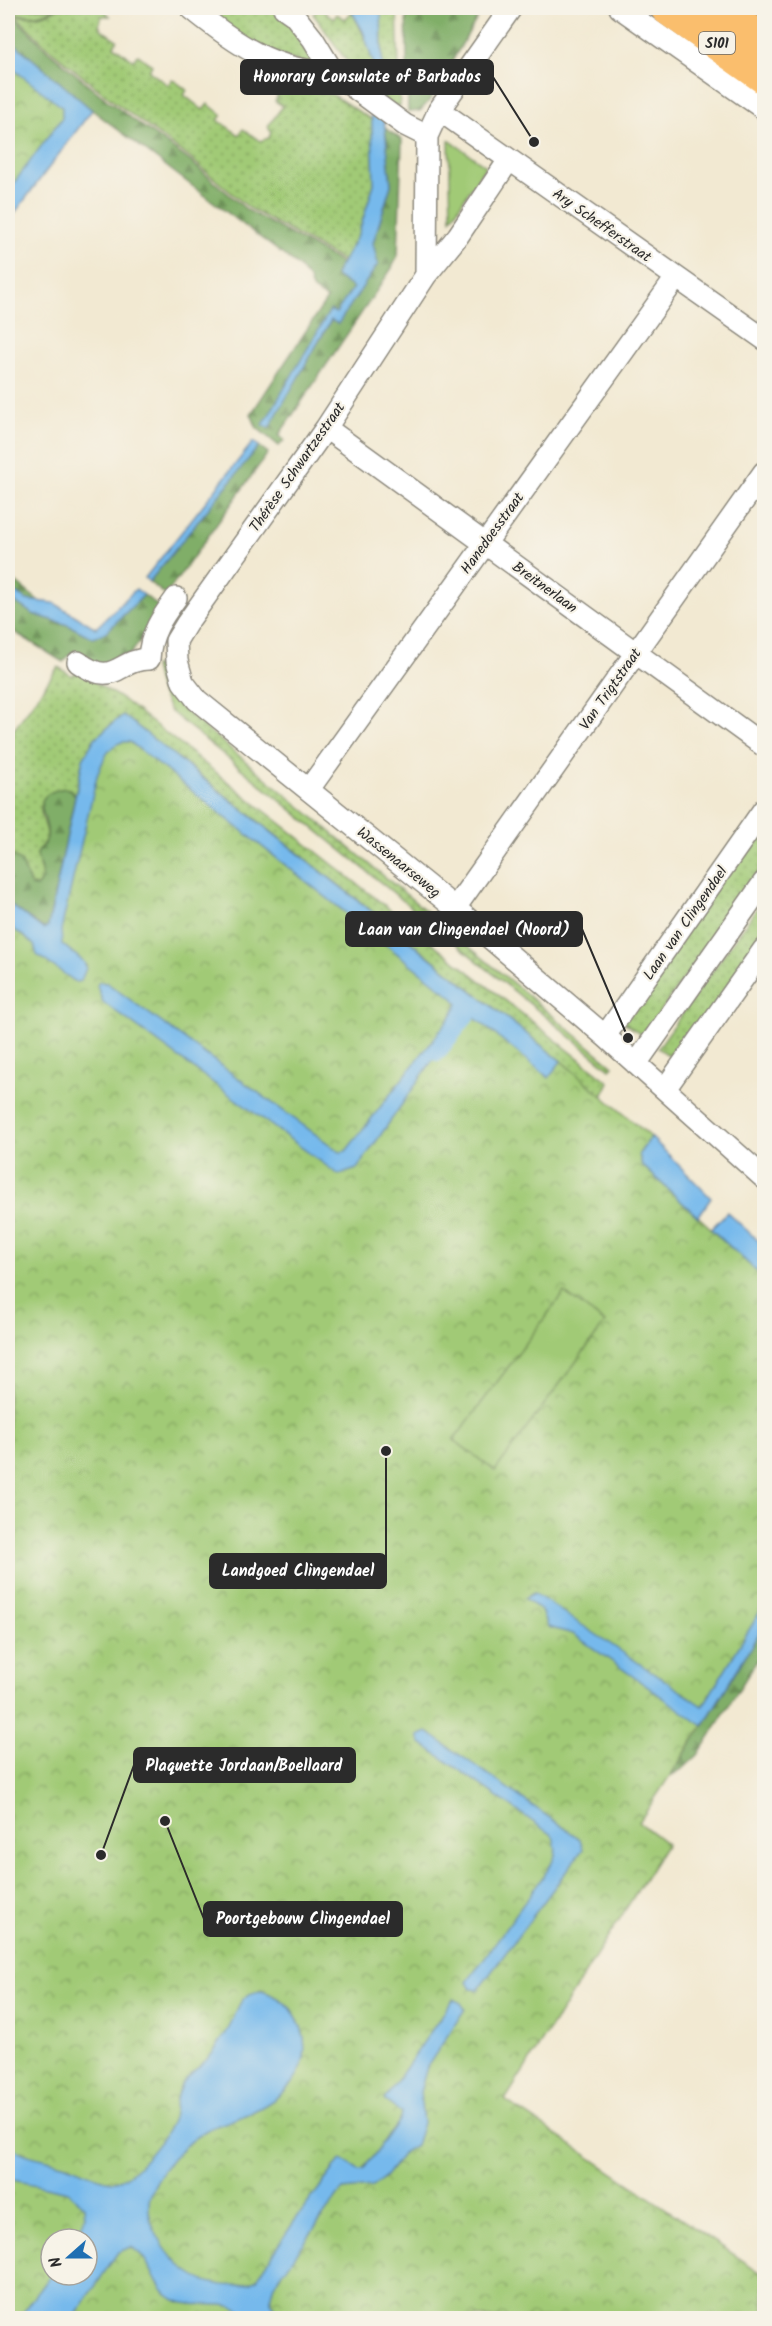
<svg xmlns="http://www.w3.org/2000/svg" width="772" height="2326" font-family="Kalam,sans-serif">
<style>
.grass{fill:url(#grass-dots);stroke:#667a50;stroke-width:1.5}
.forest{fill:url(#forest-firs);stroke:#566c49;stroke-width:1.5}
.park{fill:url(#park-crowns);stroke:#667a50;stroke-width:1.5;fill-rule:evenodd}
.pitch{fill:#a1ca76;stroke:#667a50;stroke-width:1.5}
.water{fill:#76b9ec;stroke:#50728c;stroke-width:1.5}
.lines{fill:none;stroke-linecap:round;stroke-linejoin:round}
.canal{stroke:#76b9ec;stroke-width:18}
.street-casing{stroke:#8e8a7e;stroke-width:24}
.primary-casing{stroke:#8e8a7e;stroke-width:36}
.street{stroke:#fff;stroke-width:21}
.primary{stroke:#fabe6d;stroke-width:33}
.labels{text-anchor:middle;stroke-width:4.5;stroke-linejoin:round;paint-order:stroke}
.shield{fill:#f7f3e8;stroke:#686764;stroke-width:1.5}
.shield-label{font-size:14px;font-weight:bold;fill:#2b2b2b}
.street-label{font-size:15px;fill:#2b2b2b;stroke:#f7f3e8}
.leader{fill:none;stroke:#2b2b2b;stroke-width:2}
.callout-dot{fill:#2b2b2b;stroke:#f7f3e8;stroke-width:2}
.callout{fill:#2b2b2b;stroke:#2b2b2b;stroke-width:2}
.callout-label{font-size:16px;text-anchor:middle;font-weight:bold;fill:#fff}
</style>
<defs>
<pattern id="grass-dots" width="8" height="8" patternUnits="userSpaceOnUse" patternTransform="scale(1.5)"><rect width="8" height="8" fill="#a1ca76"/><path d="M2 2h.1M6 6h.1" fill="none" stroke="#83a461" stroke-width="1.8" stroke-linecap="round"/></pattern>
<pattern id="forest-firs" width="22" height="20" patternUnits="userSpaceOnUse" patternTransform="scale(1.5)"><rect width="22" height="20" fill="#80ae67"/><path d="M5 1l3.5 6h-7zM16 11l3.5 6h-7z" fill="#698e55"/></pattern>
<pattern id="park-crowns" width="20" height="18" patternUnits="userSpaceOnUse" patternTransform="scale(1.5)"><rect width="20" height="18" fill="#a1ca76"/><path d="M2 6a3 3 0 1 1 6 0M12 15a3 3 0 1 1 6 0" fill="none" stroke="#83a461"/></pattern>
</defs>
<rect width="100%" height="100%" fill="#f7f3e8"/>
<filter id="ink" filterUnits="userSpaceOnUse"><feTurbulence type="fractalNoise" baseFrequency=".0167" numOctaves="2"/><feDisplacementMap in="SourceGraphic" scale="12" xChannelSelector="R" yChannelSelector="G"/><feConvolveMatrix kernelMatrix="1 2 1 2 8 2 1 2 1" color-interpolation-filters="sRGB"/></filter>
<filter id="wash" filterUnits="userSpaceOnUse"><feTurbulence type="fractalNoise" baseFrequency=".008" numOctaves="4" result="noise"/><feDisplacementMap in="SourceGraphic" scale="24" xChannelSelector="R" yChannelSelector="G"/><feGaussianBlur stdDeviation="1.35" result="paint"/><feColorMatrix in="noise" values="0 0 0 0 0 0 0 0 0 0 0 0 0 0 0 0 0 1.4 0 .05"/><feComposite in="paint" operator="in"/></filter>
<g filter="url(#wash)">
<rect width="100%" height="100%" fill="#f2e9d2"/>
<path class="grass" d="M8,8H56C41,17 23,18 8,10Z
M58,8H102L110,16H102L99,25L102,30L117,40L114,46L133,60L138,55L152,65L149,71L168,85L172,79L187,90L184,95L203,110L208,104L222,115L218,120L239,135L243,129L260,141L269,138L271,132L268,126L283,106L275,101L278,96L263,85L273,79L296,87L333,95L372,120L374,184L358,235L343,261L249,208L191,159L109,98L48,48L15,15C32,18 44,17 58,8Z
M200,8H274L287,19L317,62L310,66L254,46Z
M319,8L334,18L337,14L345,19L352,12C364,35 378,62 374,88C347,69 334,40 313,14Z
M381,8H397L400,106L383,103Z
M154,666H162L169,692L179,706L613,1066L610,1069L170,711L159,689Z
M58,667L72,676L77,671L125,701L609,1082L602,1096L561,1061L181,760L108,728C83,745 81,769 75,796C65,781 42,793 41,810C41,819 48,828 47,837L37,854L42,877L38,886H31C24,872 25,858 8,855V738Z
M764,819V864L643,1036L623,1021Z
M764,898V943L680,1063L658,1048Z"/>
<path class="forest" d="M406,8H483L429,101L420,111L408,112Z
M8,12L13,15L47,50L108,101L190,161L247,210L342,263L335,275L353,288L336,314L331,310L268,428L332,319L338,323L373,243L391,185L385,128L402,140L398,255L392,268L279,435L284,440L279,446L257,428L251,414L327,299L312,289L309,279L298,266L92,110L8,38Z
M259,446L268,453L166,595L149,582Z
M8,576L39,601L26,600L8,587Z
M144,595L163,610L121,667L91,664L72,652L63,662L8,628V597L33,614L68,625L93,638L106,632Z
M65,788L71,790L75,796L50,919L48,927L45,929L8,903V855C25,858 24,872 31,886L36,887C48,877 38,867 37,854C40,848 46,844 47,837C51,817 23,796 65,788Z
M764,1625V1649L698,1755L684,1768L670,1776L703,1726Z"/>
<path class="park" d="M8,51L77,113L8,203Z
M123,715L561,1061L651,1137L639,1154L642,1165L764,1277V1625L703,1726L639,1822L667,1844L505,2100L764,2275V2318H8V903L43,929L48,927L83,759L95,738ZM51,2239H87V2275H51Z"/>
<path class="pitch" d="M449,140L486,166L451,219Z
M564,1292L605,1323L495,1471L454,1440Z"/>
<path class="water" d="M355,8H381L383,109L391,185L373,243L378,264L338,324L331,320L269,428L263,425L330,310L336,313L353,288L335,275L358,235L374,184L371,99L376,78L375,68L363,31L352,12Z
M8,38L92,110L8,222V191L62,118V107L8,65Z
M253,442L259,446L149,582L145,578Z
M8,587L26,600L54,603L96,628L136,589L144,595L106,632L93,638L68,625L33,614L8,597Z
M123,715L561,1061L549,1078L470,1014L464,1015L357,1169L339,1175L103,1002L97,986L99,982L107,983L340,1152L346,1151L449,1019L458,1004L452,997L130,742C110,739 103,760 97,776L61,930L62,944L84,962L86,968L81,981L76,982L37,955L34,945L26,938L8,925V903L43,929L48,927L83,759L95,738Z
M651,1137L711,1198L698,1217L642,1165L639,1154Z
M727,1212L764,1246V1278L711,1229Z
M534,1593L703,1706L764,1605V1625L703,1726L573,1634L548,1627L541,1611L525,1598Z
M427,1732L580,1839L583,1849L478,1990L471,1989L467,1982L547,1871C556,1857 558,1851 553,1836L421,1743L418,1736Z
M262,1991C283,1998 295,2008 302,2030C315,2073 281,2100 245,2115C233,2121 219,2124 207,2130C185,2142 159,2170 151,2194C141,2220 168,2258 188,2272C205,2285 238,2291 257,2279L293,2223L341,2159L359,2170H363L400,2119L401,2113L384,2100L453,1999L461,2003L465,2009L427,2067L420,2092L423,2123L416,2145L403,2153L386,2176L372,2187L343,2190L337,2197L274,2285C267,2303 271,2305 284,2318H249C232,2295 199,2311 175,2300C153,2289 153,2259 131,2247L118,2252L74,2318H19L51,2275H87V2239H77L85,2217L84,2206L68,2192L8,2179V2145C25,2157 43,2158 63,2164C77,2168 102,2182 115,2181C133,2179 164,2139 171,2123C177,2111 173,2096 182,2084C190,2073 202,2065 211,2055C218,2047 223,2037 229,2028C239,2010 237,1993 262,1991Z"/>
<g class="lines">
<path class="canal" d="M437,1052L475,1004"/>
</g>
</g>
<g filter="url(#ink)">
<g class="lines">
<defs>
<path id="street" d="M191,8C234,43 276,73 333,72
M284,8L294,15L313,39L333,72L405,125L427,136
M620,8L764,109
M439,110L764,339
M509,160L458,236L426,275L326,428L187,623L176,641L177,661L183,682L197,700L455,908L605,1036L764,1178
M426,275L427,136L439,110L511,8
M326,428L764,746
M78,662C115,689 117,659 149,659C150,634 162,617 176,598
M309,789L676,278
M455,908L764,472
M605,1036L764,809
M636,1064L764,882
M665,1089L764,949"/>
<path id="primary" d="M667,8L764,77
M718,8L764,41"/>
</defs>
<use href="#street" class="street-casing"/>
<use href="#primary" class="primary-casing"/>
<use href="#street" class="street"/>
<use href="#primary" class="primary"/>
</g>
</g>
<g class="labels">
<rect class="shield" x="699" y="32" width="36" height="22" rx="4.5"/>
<g class="shield-label">
<text x="717" y="48">S101</text>
</g>
<g class="street-label">
<text transform="translate(602 225) rotate(35)" y="5">Ary Schefferstraat</text>
<text transform="translate(297 467) rotate(-55)" y="5">Thérèse Schwartzestraat</text>
<text transform="translate(492 533) rotate(-54)" y="5">Hanedoesstraat</text>
<text transform="translate(545 587) rotate(36)" y="5">Breitnerlaan</text>
<text transform="translate(610 689) rotate(-55)" y="5">Van Trigtstraat</text>
<text transform="translate(399 862) rotate(39)" y="5">Wassenaarseweg</text>
<text transform="translate(685 923) rotate(-55)" y="5">Laan van Clingendael</text>
</g>
</g>
<path class="leader" d="M534 142L493 77M628 1038L582 929M386 1451L386 1571M101 1855L134 1765M165 1821L204 1919"/>
<g class="callout-dot">
<circle cx="534" cy="142" r="6"/>
<circle cx="628" cy="1038" r="6"/>
<circle cx="386" cy="1451" r="6"/>
<circle cx="101" cy="1855" r="6"/>
<circle cx="165" cy="1821" r="6"/>
</g>
<g class="callout">
<rect x="241" y="60" width="252" height="34" rx="6"/>
<rect x="346" y="912" width="236" height="34" rx="6"/>
<rect x="210" y="1554" width="176" height="34" rx="6"/>
<rect x="134" y="1748" width="221" height="34" rx="6"/>
<rect x="204" y="1902" width="198" height="34" rx="6"/>
</g>
<g class="callout-label">
<text x="367" y="82">Honorary Consulate of Barbados</text>
<text x="464" y="935">Laan van Clingendael (Noord)</text>
<text x="298" y="1576">Landgoed Clingendael</text>
<text x="244" y="1771">Plaquette Jordaan/Boellaard</text>
<text x="303" y="1924">Poortgebouw Clingendael</text>
</g>
<rect width="772" height="2326" fill="none" stroke="#f7f3e8" stroke-width="30"/>
<g transform="translate(69 2257) rotate(249)"><circle r="28" fill="#f7f3e8" stroke="#a5a39c" stroke-width="1.5"/>
<path d="M0-4.5L10 22L0 15L-10 22Z" fill="#1f6fb2"/>
<text y="-9" font-size="16" font-weight="bold" text-anchor="middle" fill="#2b2b2b">N</text>
</g>
</svg>
